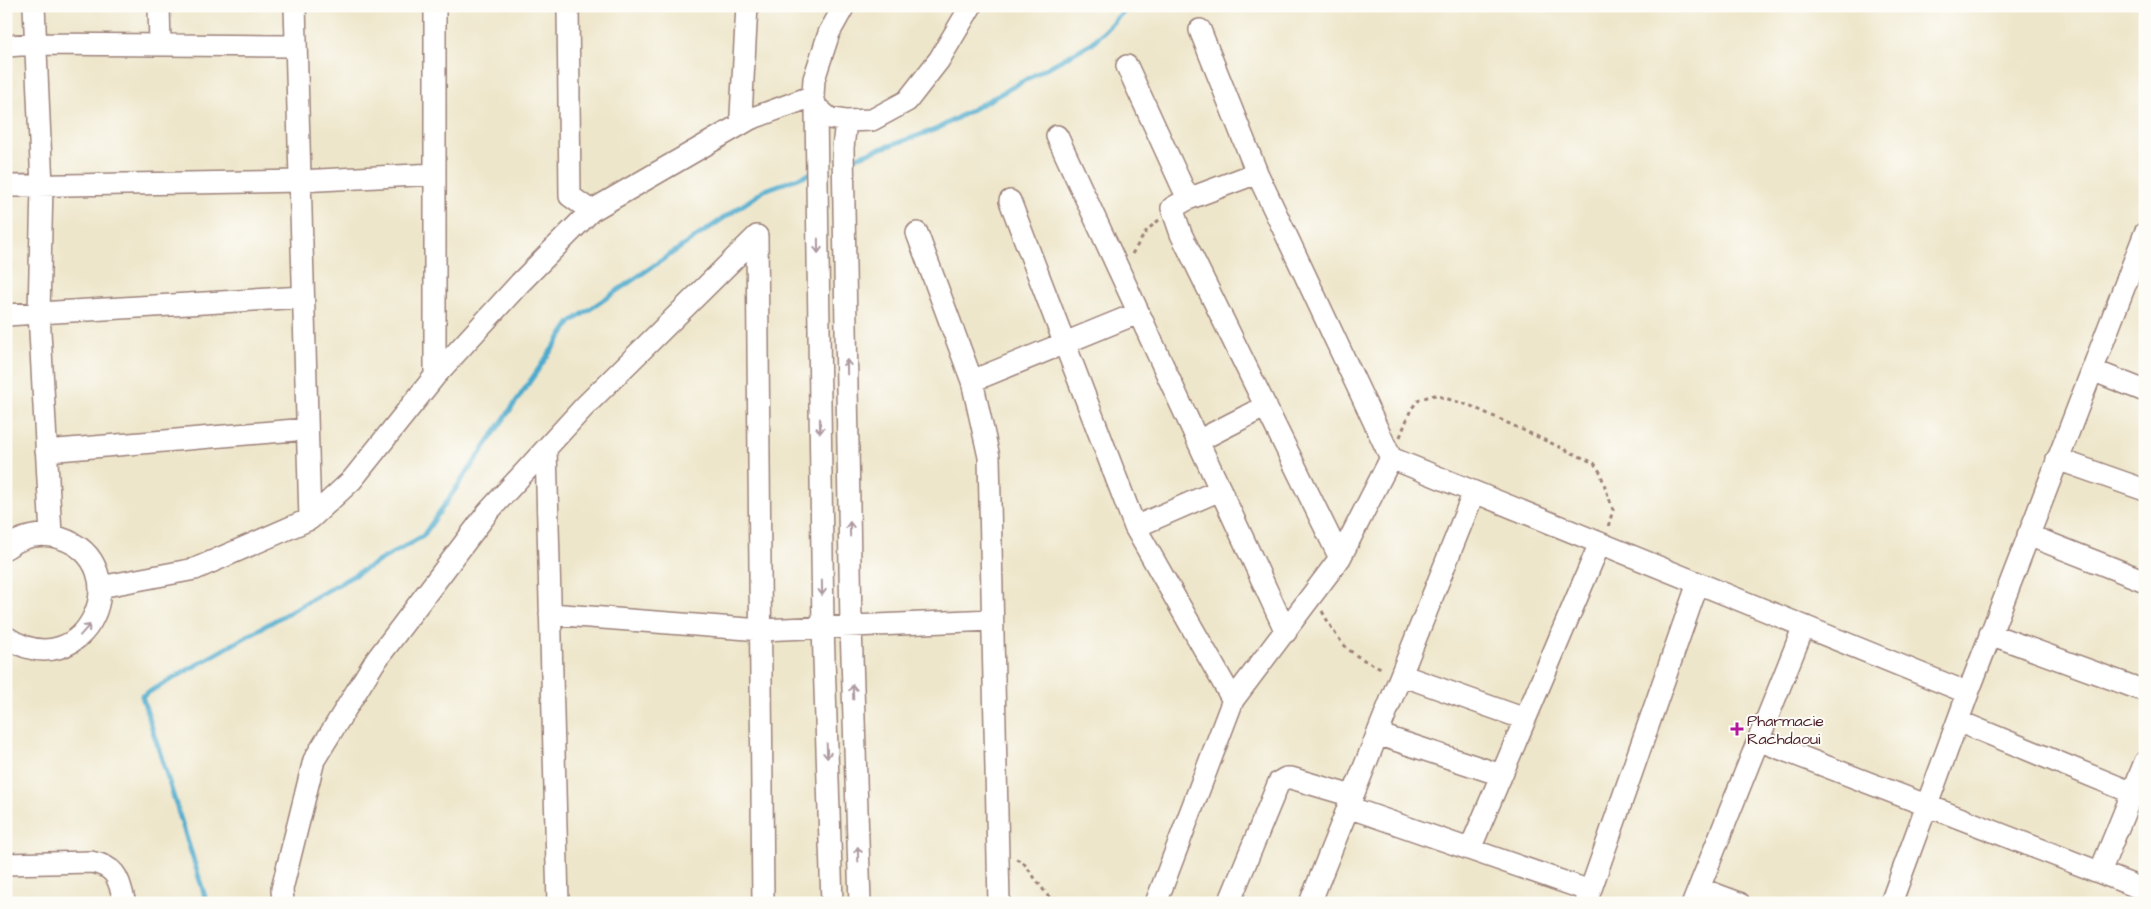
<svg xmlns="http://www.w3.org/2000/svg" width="2151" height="909" font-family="'Architects Daughter',sans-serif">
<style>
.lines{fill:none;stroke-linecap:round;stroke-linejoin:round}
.stream{stroke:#4eabcd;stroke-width:5}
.minor-casing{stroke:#9c827a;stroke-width:24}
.path{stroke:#9c827a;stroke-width:3;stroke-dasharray:4 4;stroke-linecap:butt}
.minor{stroke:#fff;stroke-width:21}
.oneway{stroke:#ae9aa0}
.poi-dot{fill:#b5179e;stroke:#fdfcf7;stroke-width:2}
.labels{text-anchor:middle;stroke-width:4;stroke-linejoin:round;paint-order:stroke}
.poi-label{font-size:16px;fill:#4a1f2b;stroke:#fdfcf7;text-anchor:start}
</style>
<rect width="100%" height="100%" fill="#fdfcf7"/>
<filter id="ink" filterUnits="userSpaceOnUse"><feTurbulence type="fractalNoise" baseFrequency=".02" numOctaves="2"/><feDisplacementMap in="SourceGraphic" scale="10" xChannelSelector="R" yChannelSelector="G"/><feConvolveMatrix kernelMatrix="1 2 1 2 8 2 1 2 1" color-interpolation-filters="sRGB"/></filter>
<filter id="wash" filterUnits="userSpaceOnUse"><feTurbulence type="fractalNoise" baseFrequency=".0096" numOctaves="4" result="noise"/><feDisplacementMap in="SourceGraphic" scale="20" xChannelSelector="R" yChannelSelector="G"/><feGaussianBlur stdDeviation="1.12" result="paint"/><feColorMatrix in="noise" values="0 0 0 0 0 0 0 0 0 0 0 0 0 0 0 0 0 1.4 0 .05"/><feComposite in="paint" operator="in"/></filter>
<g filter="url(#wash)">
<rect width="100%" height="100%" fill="#eee6ca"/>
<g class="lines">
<path class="stream" d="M848,160L937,129L1092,43L1129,6
M207,903L142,696L423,536L571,322L765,190L812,173"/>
</g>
</g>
<g filter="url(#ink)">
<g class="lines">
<defs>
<path id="minor" d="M34,6L42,186L39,313L51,535
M159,6L160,45
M295,6L310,519
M435,6V376
M568,6L570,196L591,211
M747,6L741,115L745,118L750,119L813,96
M844,6L829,33L814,79L813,96L816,107L829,118L846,121L872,120L907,101L939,60L971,6
M1200,30L1257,173L1391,458L1968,693
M6,46L36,44L296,46
M1127,66L1188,199
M816,107L823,627L832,903
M846,121L843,148L851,626L860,903
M1057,136L1286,632
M1257,173L1188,199L1172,208L1181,234L1340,558
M6,186L300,181L435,174
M1010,201L1135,527L1233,700
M917,233L972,381L989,457L999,903
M757,236L763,903
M6,315L303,297
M2092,370L2145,391
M972,381L1138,313
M1198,441L1266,406
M546,449L558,903
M46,451L307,429
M2057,459L2145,490
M1135,527L1220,490
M2028,535L2145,581
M6,548C22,536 41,532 60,538C141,564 86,690 6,637
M100,587L195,569L310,519L352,480L435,376L520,283L591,211L750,119
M550,614L761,630L992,620
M1990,634L2145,691
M1401,675L1525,719
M1958,721L2145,798
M1377,734L1501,775
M1758,740L2145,890
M1348,807L1590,891
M1470,849L1600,543
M6,864L91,862C118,867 118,879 125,903
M2100,872L2145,762
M1699,888L1739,903
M283,903L282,889L314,760L374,663L488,512L584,407L757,236
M1156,903L1233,700L1340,558L1391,458
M1229,903L1279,782L1286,778H1291L1352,796
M1310,903L1474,492
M1586,903L1698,583
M1693,903L1804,626
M1891,903L1968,693L2145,233"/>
</defs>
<use href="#minor" class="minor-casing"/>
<path class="path" d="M1132,254L1147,230L1159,220
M1400,437L1411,409L1420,399L1435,395L1471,406L1594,463L1600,472L1613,510L1608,527
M1322,611C1340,644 1348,655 1384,669
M1016,859L1023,862L1048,896L1064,903"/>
<use href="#minor" class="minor"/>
</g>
<defs><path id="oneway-shaft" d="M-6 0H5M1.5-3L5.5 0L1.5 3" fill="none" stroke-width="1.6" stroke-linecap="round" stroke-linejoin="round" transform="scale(1.25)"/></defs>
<g class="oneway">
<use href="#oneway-shaft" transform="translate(818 246) rotate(89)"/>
<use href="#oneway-shaft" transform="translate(847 367) rotate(-91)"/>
<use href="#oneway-shaft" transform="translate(820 426) rotate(89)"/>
<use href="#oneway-shaft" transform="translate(850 529) rotate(-91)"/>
<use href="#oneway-shaft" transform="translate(822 588) rotate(89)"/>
<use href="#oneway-shaft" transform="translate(85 630) rotate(-48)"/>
<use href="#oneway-shaft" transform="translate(853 692) rotate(-92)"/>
<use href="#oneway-shaft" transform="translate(827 751) rotate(88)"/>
<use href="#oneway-shaft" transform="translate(858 854) rotate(-92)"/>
</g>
</g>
<path class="poi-dot" d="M1734.5 721.5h5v5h5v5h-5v5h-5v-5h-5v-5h5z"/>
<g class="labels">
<g class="poi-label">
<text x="1747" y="726">Pharmacie<tspan x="1747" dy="18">Rachdaoui</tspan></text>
</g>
</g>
<rect width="2151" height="909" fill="none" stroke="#fdfcf7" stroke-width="25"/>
</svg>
